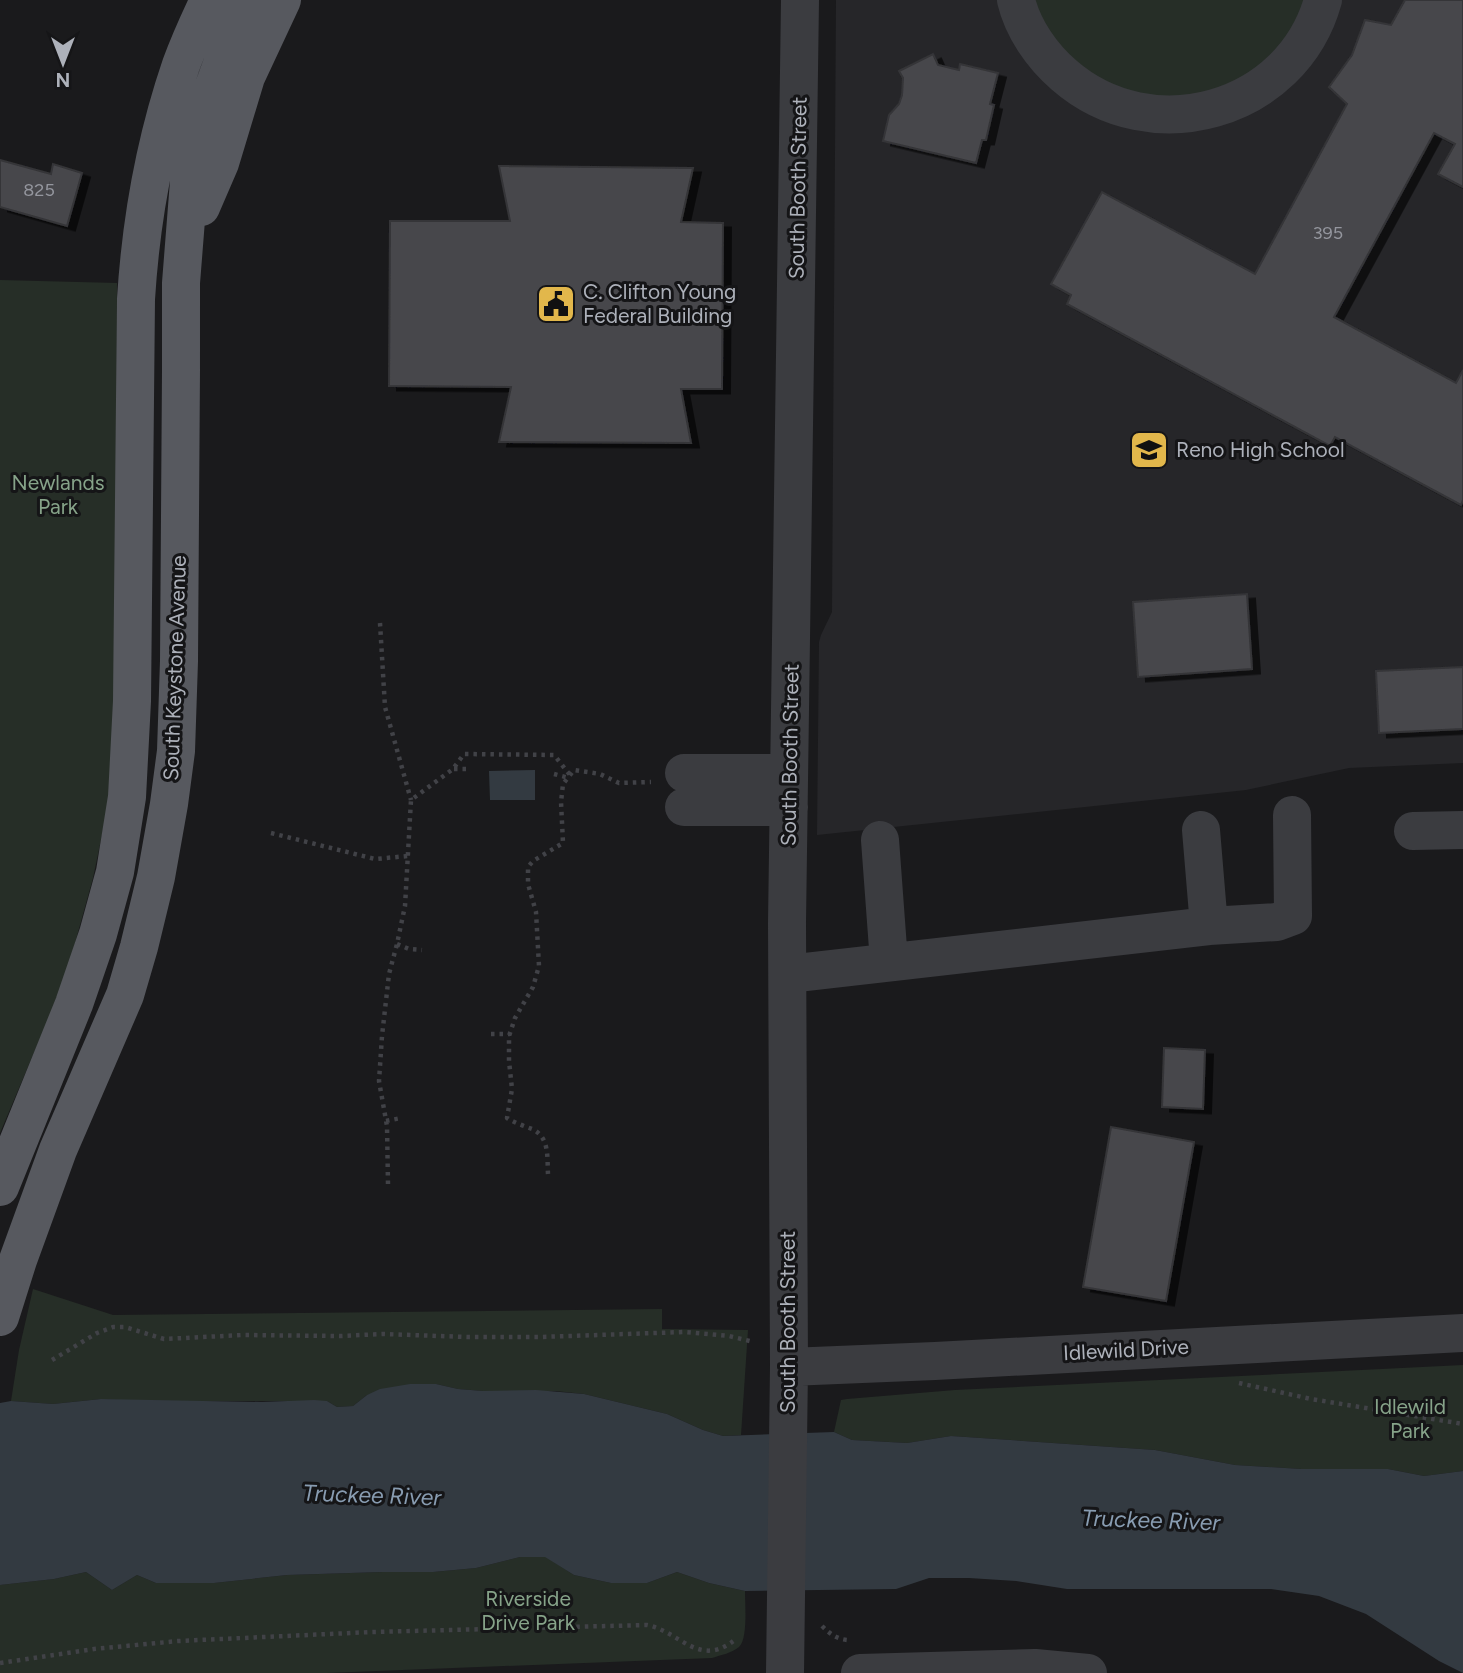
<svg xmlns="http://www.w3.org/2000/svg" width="1463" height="1673" font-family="Figtree,sans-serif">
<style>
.built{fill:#262629}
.green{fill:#262e27}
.water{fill:#333a41}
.building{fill:#47474b;stroke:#343437;stroke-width:2;filter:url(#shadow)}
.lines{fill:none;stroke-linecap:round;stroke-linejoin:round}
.path{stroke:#414247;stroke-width:4.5;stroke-dasharray:3.5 5;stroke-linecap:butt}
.minor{stroke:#3b3c40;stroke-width:38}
.major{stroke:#57595f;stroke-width:38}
.labels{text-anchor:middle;stroke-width:6;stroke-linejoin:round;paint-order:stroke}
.number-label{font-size:18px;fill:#94969e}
.street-label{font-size:21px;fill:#adb1ba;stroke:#151517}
.poi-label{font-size:21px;fill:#adb1ba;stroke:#151517;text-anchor:start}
.park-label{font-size:21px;fill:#86a389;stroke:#151517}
.water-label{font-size:23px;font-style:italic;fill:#889cb1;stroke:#151517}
</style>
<defs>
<filter id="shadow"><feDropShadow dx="8" dy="4.5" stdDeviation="0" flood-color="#0009"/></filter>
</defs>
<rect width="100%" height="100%" fill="#1a1a1c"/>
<path class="built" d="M836,0H1463V763L1349,768L1246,790L817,835L819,642L821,635L832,612Z"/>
<path class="green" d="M1016,0H1323L1236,101L1105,102Z
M0,280L117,283L116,708L108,806L93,878L72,954L55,1003L0,1133Z
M33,1289L113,1315L662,1309V1329L748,1330L741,1435L723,1436L703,1430L667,1414L584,1394L556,1391H483L458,1389L436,1384L367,1395L353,1406L337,1407L327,1401H138L101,1399L53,1404L11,1401L19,1350Z
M1463,1365V1471L1424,1476L1388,1469H1301L1235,1465L1155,1450L951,1436L907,1443L852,1440L834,1432L841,1400L847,1399L955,1390Z
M520,1557H546L574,1575L611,1583H647L677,1572L709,1583L745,1591C745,1604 748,1639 739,1647C732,1653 721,1655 712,1658L327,1673H0V1585L54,1579L86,1572L112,1590L137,1575L156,1583H214L287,1575L382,1572H433L476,1568Z"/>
<path class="water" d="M535,770V800H490L489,771Z
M410,1384H436L458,1389L483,1391L536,1390L584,1394L667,1414L703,1430L723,1436L834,1432L852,1440L907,1443L951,1436L1155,1450L1235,1465L1301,1469H1388L1424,1476L1463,1471V1673L1439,1661L1366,1614L1319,1596L1271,1589H1067L1016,1581L969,1578H929L896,1589L745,1591L709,1583L677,1572L647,1583H611L574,1575L545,1557H520L476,1568L433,1572H382L287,1575L214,1583H156L137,1575L112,1590L86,1572L54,1579L0,1585V1403L11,1401L53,1404L101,1399L262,1402L314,1400L327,1401L337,1407L353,1406L367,1395L380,1389Z"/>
<path class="building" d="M1405,0H1463V187L1438,174L1455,144L1434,133L1334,317L1456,383L1463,370V500L1461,505L1335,437L1330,446L1067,304L1071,295L1051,284L1102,192L1255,274L1347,104L1329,87L1352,55L1365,20L1391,25Z
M933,54L938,65L959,70L960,64L998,73L990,104L994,105L986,140H982L976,163L883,141L889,115L899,104L902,95L903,78L899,71Z
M0,160L51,174L53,164L82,173L67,226L0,207Z
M499,166L693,168L681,222L723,223L722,389H681L691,443L499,442L511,387L389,386L390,221H510Z
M1247,594L1252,669L1138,677L1133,602Z
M1463,667V729L1379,733L1376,671Z
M1164,1048L1205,1050L1203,1109L1162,1107Z
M1111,1127L1194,1142L1166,1301L1083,1287Z"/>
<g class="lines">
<path class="path" d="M380,623L385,707L411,800
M454,769H468
M554,774L569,778
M271,833L375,859L408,856
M397,944L409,949L422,950
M491,1034H510
M386,1121L401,1118
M548,1174C547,1158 550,1137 532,1129C524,1126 515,1123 507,1118L512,1089L509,1061V1036L515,1018L533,987L539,966L536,912L528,884V867L533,861L563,843L561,802L563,784L574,770L600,774L619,783L651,782
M388,1184L387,1126L379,1081L382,1036L389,974L397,944L405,906L411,800L453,769L464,754L554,755L570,775
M52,1360L97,1333L113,1327H125L164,1339L243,1335L340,1336L383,1334L467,1337H540L684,1332L729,1336L754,1342
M1239,1383L1311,1399L1463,1424
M822,1626C830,1634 837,1639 847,1640
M0,1663L94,1649L178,1641L372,1632L647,1625C681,1632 700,1670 737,1638"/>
<path class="minor" d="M1016,0C1023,29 1042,56 1064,75C1151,151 1292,112 1323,0
M684,773H789
M684,807H789
M1201,830L1209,926
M1413,831L1463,830
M880,840L889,962
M788,974L1209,926L1277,922L1293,916L1292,815
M789,1367L935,1361L1463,1333
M785,1673L789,1367L787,923L800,0
M860,1673L1035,1668L1088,1673"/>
<path class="major" d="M201,207L220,163L246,77L282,0
M0,1187L74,1004L98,934L115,872L127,797L132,701L136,299C141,219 155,141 181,65C189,43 199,21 209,0
M0,1317L18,1260L58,1150L125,995L139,947L156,877L169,804L176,751L179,661L181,370V283L190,169L205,112L218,75L237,24L249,0"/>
</g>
<defs>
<symbol id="civic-square" viewBox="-11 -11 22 22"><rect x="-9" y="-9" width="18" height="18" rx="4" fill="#e2b74b" stroke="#151517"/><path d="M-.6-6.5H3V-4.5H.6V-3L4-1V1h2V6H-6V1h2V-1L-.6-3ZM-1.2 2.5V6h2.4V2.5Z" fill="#111"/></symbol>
<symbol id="school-square" viewBox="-11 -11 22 22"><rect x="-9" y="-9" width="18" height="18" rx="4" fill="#e2b74b" stroke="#151517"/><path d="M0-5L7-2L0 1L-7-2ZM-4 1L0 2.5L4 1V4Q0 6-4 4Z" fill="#111"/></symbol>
</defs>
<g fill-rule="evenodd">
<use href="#civic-square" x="534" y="282" width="44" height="44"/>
<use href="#school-square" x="1127" y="428" width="44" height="44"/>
</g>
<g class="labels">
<g class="number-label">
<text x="39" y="196">825</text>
<text x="1328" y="239">395</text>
</g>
<g class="street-label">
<text transform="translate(798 188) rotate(-89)" y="7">South Booth Street</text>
<text transform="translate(175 668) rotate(-88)" y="7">South Keystone Avenue</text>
<text transform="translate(790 755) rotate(-89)" y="7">South Booth Street</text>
<text transform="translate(788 1322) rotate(-90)" y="7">South Booth Street</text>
<text transform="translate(1126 1350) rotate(-3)" y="7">Idlewild Drive</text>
</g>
<g class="poi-label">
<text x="583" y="299">C. Clifton Young<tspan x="583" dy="24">Federal Building</tspan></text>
<text x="1176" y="457">Reno High School</text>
</g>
<g class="park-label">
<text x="58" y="490">Newlands<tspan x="58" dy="24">Park</tspan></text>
<text x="1410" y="1414">Idlewild<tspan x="1410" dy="24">Park</tspan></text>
<text x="528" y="1606">Riverside<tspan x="528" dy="24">Drive Park</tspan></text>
</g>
<g class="water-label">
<text transform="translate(372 1495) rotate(2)" y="8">Truckee River</text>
<text transform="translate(1151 1520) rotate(2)" y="8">Truckee River</text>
</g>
</g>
<g transform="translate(63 63) rotate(180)" stroke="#151517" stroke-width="5" paint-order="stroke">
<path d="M0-5L12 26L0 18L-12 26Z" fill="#adb1ba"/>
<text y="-10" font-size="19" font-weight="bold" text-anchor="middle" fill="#adb1ba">N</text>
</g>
</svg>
